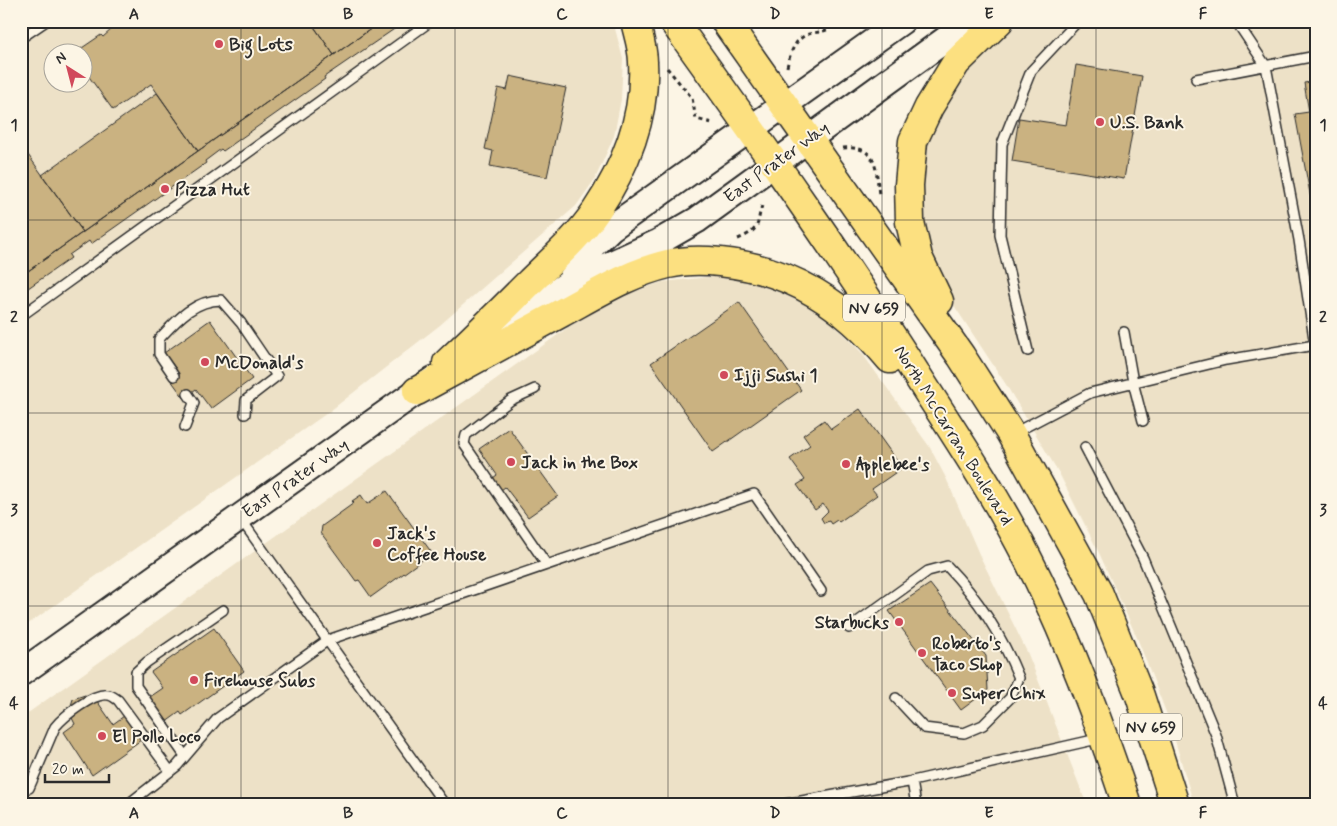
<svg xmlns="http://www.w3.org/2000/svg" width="1337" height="826" font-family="Mynerve,sans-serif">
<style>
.built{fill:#ede1c7;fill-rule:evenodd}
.building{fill:#cab281;stroke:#2b2b2b}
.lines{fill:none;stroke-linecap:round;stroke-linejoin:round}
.lane-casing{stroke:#2b2b2b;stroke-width:12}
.secondary-casing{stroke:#2b2b2b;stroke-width:29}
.primary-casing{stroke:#2b2b2b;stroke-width:31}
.path{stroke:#2b2b2b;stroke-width:3;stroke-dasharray:4 4;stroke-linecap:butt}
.lane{stroke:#fcf5e5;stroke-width:9}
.secondary{stroke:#fcf5e5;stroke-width:25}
.primary{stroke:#fce080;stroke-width:28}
.grid{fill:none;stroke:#2b2b2b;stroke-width:1;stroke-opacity:0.55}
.poi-dot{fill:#d1495b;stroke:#fcf5e5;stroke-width:2}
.labels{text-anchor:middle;stroke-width:4;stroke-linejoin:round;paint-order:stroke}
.shield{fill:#fcf5e5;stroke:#6a6863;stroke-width:1}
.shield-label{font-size:16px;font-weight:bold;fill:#2b2b2b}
.poi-label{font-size:18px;font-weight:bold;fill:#2b2b2b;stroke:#fcf5e5;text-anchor:start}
.street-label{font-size:18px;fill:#2b2b2b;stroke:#fcf5e5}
.neatline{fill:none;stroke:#2b2b2b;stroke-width:2}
.grid-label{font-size:16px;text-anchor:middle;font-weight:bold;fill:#2b2b2b}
</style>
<rect width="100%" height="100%" fill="#fcf5e5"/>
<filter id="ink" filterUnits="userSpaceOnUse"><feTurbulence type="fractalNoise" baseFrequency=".02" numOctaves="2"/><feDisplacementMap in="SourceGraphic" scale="10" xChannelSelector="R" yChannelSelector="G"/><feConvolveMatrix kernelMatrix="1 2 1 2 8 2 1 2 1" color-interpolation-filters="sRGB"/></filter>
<g filter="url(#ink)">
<path class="built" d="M32,21H613L623,59L621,99L614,136L595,179L576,206L440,325L330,411L21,629V29ZM52,52H82V82H52Z
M1021,21H1316V805H1194L1169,720L1138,640L1100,555L1059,473L1005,383L934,275L916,198L931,123L979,55Z
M729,275L779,288L824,315L861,352L929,446L946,478L979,554L1028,654L1087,805H21V718L573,324L613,299L662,282Z"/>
<path class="building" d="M121,21H310L334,55L198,151L151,84L113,110L82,67V52H76L101,35L103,37Z
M310,21H382L334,55Z
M382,21H406L324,77L325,79L223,151L221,149L205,161L206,163L91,244L89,241L69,255L71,258L21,293V276Z
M1076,65L1142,76L1124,179L1012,161L1019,118L1066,125Z
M1316,66V226L1295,114L1309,112L1304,83L1311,82L1309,68Z
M510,76L566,88L547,177L490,166L493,151L485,149L498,88L507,90Z
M157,93L198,151L83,232L42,175Z
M21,145L83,232L21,276Z
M739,302L801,390L713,452L651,363Z
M210,320L252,379L211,409L196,389L184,398L168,376L177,370L164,353Z
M860,409L902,468L872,489L877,495L839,522L837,520L831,524L829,521L824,523L821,518L828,511L823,504L815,510L797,485L805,480L790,459L810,445L803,435L824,420L831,429Z
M509,428L558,496L528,517L505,487L501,490L493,478L497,475L479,449Z
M387,491L432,553L371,597L359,580L356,581L321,533L322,526L354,503L352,501L361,495L367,504Z
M930,584L986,656L988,690L961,710L889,611Z
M214,628L244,671L182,715L180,712L162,725L144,701L163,688L151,672Z
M85,695L97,701L113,724L124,716L141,740L92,775L64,732L75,724L69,712L73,699Z"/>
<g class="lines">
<defs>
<path id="lane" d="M21,38L46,21
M1196,79L1316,56
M21,316L431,21
M1124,332L1133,382L1143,421
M1028,351L1000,235L1002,144L1031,71L1078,21
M174,376L159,354V339C176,321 194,300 221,300L241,323L277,376L246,400L245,414
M535,389L511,400L466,435L464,444L547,565
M185,427L194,403L188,394
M1014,433L1090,393L1226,360L1315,345L1299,240L1266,66L1236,21
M1085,447L1143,558L1216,735L1235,805
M240,518L445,805
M849,628L928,571L947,566C978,598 1002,636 1019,678L1010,698L983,725L964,733L924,728L896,698
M185,756L136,686V672L147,662L223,610
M912,781L916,805
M29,788L55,727C64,716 94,692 108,695C112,695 116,699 118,700L170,771
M127,805L177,766L218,718L328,640L754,494L821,591
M779,805L908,782L1102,738"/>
<path id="secondary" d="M569,283L587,251L611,228L902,21
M485,343L569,283L657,243L697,220L971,21
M21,673L434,379"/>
<path id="primary" d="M673,21C761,143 849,267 929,394C964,448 999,502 1028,559C1068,637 1099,721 1127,805
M725,21L961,356L1011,434L1099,594L1140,696L1175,805
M939,301L918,257L910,222L909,185L913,141L929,107L956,63L999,21
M447,363C475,337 502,310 529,283C551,261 578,238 596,211C625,168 646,116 643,62C643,49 638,34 635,21
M417,391C465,365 513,339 561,313C596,294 629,273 668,264C685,260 703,260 720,262C792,269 845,305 890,359"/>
</defs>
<use href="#lane" class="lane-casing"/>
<use href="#secondary" class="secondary-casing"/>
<use href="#primary" class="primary-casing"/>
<path class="path" d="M787,67C798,16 823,44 836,21
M667,68L692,98L696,119L712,123
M843,148C878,145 876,169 879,195
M738,239C764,228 755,223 763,203"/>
<use href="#lane" class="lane"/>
<use href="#secondary" class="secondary"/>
<use href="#primary" class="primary"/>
</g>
</g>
<path class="grid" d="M241,21V805M455,21V805M668,21V805M882,21V805M1096,21V805M21,220H1316M21,413H1316M21,606H1316"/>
<g class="poi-dot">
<circle cx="219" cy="44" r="5"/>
<circle cx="1100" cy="122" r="5"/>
<circle cx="165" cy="189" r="5"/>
<circle cx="205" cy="362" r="5"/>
<circle cx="724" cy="375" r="5"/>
<circle cx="511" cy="462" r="5"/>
<circle cx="846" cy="464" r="5"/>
<circle cx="377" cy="543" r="5"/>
<circle cx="899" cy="622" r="5"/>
<circle cx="922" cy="653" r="5"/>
<circle cx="194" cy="680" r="5"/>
<circle cx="952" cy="693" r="5"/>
<circle cx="102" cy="736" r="5"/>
</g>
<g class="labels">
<g class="shield">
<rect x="843" y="294.5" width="62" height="27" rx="4"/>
<rect x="1120" y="713.5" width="62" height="27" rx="4"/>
</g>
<g class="shield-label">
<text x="874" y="314">NV 659</text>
<text x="1151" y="733">NV 659</text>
</g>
<g class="poi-label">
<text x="229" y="50">Big Lots</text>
<text x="1110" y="128">U.S. Bank</text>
<text x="175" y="195">Pizza Hut</text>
<text x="215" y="368">McDonald's</text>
<text x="734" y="381">Ijji Sushi 1</text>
<text x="521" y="468">Jack in the Box</text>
<text x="856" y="470">Applebee's</text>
<text x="387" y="539">Jack's<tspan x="387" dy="21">Coffee House</tspan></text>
<text x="889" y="628" text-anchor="end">Starbucks</text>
<text x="932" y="649">Roberto's<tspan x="932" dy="21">Taco Shop</tspan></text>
<text x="204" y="686">Firehouse Subs</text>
<text x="962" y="699">Super Chix</text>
<text x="112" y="742">El Pollo Loco</text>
</g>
<g class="street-label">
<text transform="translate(776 162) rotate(-36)" y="6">East Prater Way</text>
<text transform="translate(954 435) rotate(58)" y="6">North McCarran Boulevard</text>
<text transform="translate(295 478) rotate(-35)" y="6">East Prater Way</text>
</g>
</g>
<rect width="1337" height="826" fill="none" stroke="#fcf5e5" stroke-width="55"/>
<g transform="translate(68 68) rotate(324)"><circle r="24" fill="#fcf5e5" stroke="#a8a49b"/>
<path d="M0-4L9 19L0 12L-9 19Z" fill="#d1495b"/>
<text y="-8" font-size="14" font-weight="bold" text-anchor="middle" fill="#2b2b2b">N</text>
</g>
<path d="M45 774v8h64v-8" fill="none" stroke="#2b2b2b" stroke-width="2.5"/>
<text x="52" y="774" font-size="15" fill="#2b2b2b" stroke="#fcf5e5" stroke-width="4" paint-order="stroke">20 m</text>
<rect x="28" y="28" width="1282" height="770" class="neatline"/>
<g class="grid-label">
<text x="134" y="19">A</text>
<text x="348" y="19">B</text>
<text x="562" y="19">C</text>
<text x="775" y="19">D</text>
<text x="989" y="19">E</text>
<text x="1203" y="19">F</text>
<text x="14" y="130">1</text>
<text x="1323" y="130">1</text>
<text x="14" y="322">2</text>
<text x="1323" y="322">2</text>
<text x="14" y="515">3</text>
<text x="1323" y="515">3</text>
<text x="14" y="708">4</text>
<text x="1323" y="708">4</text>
<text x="134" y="818">A</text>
<text x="348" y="818">B</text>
<text x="562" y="818">C</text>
<text x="775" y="818">D</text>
<text x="989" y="818">E</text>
<text x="1203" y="818">F</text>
</g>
</svg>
